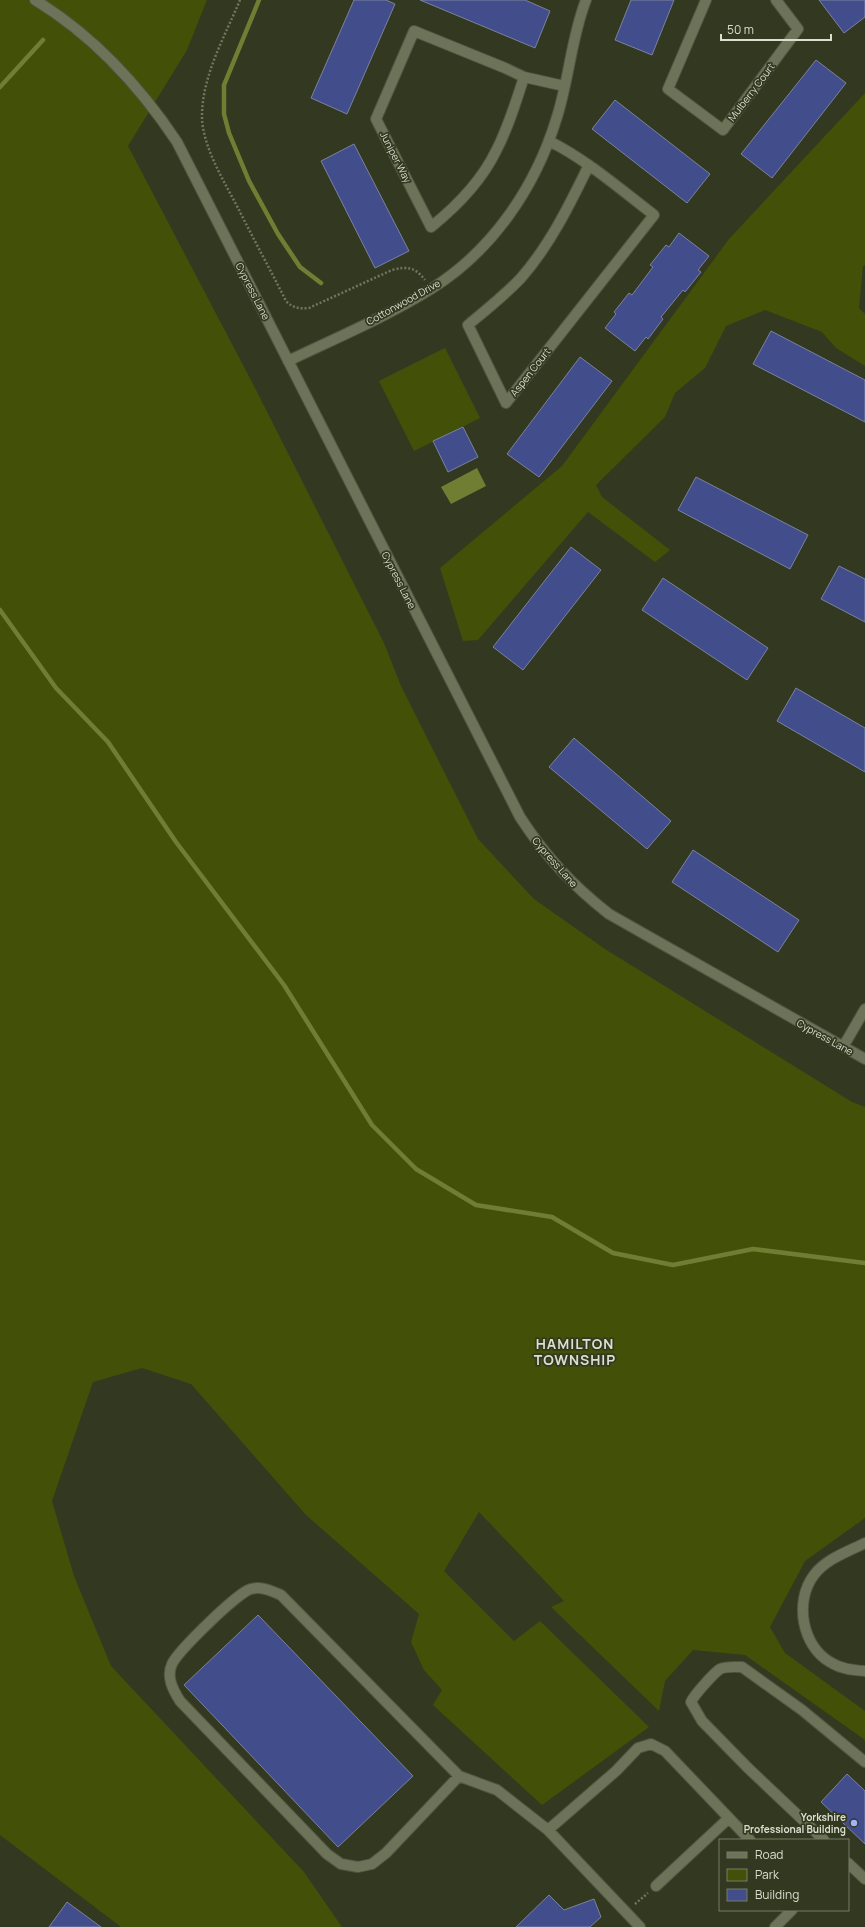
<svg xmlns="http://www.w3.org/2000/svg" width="865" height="1927" font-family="Manrope,sans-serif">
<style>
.green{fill:#435008}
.water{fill:#6f7e33}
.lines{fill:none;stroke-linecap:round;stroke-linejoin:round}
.stream{stroke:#6f7e33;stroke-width:4.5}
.building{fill:#424e8c;stroke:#7b829d}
.minor-casing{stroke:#505540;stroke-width:12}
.path{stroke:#717661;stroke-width:2.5;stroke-dasharray:2 2;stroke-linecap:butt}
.minor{stroke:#6c7358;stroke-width:10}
.poi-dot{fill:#a1b3fd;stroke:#333820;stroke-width:1.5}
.labels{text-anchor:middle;stroke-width:3.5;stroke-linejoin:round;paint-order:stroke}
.street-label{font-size:10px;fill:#dadfd0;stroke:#333820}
.poi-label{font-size:10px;font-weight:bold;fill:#dadfd0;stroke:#333820;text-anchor:end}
.district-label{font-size:14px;font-weight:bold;letter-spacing:1px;fill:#dadfd0;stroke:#333820}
</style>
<rect width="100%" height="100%" fill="#333820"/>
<path class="green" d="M0,0H207L187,50L128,146L253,384L384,643L401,686L478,839L534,899L605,949L852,1102L865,1107V1518L805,1561L770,1627L785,1653L865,1711V1740L745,1655L693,1650L665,1681L659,1711L551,1607L564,1601L479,1512L444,1571L514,1641L540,1621L649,1727L542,1805L433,1705L442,1690L424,1670L411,1642L419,1614L306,1515L191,1384L142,1368L93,1382L52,1501L74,1576L111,1666L304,1872L342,1927H121L0,1835Z
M865,93V265L863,266L859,308L865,314V366L836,348L822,332L765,310L726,326L705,368L675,393L665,417L596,485L602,497L670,550L655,562L588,512L478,640L463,641L440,568L562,466L729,239Z
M445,348L480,418L414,451L379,381Z"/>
<path class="water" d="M477,468L486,486L451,504L441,487Z"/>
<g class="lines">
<path class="stream" d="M259,0L224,85V114L229,133L249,181L278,234L300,267L321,283
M0,87L43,40
M0,610L56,688L108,742L176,842L284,985L372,1125L416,1169L476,1205L552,1217L613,1253L673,1265L753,1249L865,1263"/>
</g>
<path class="building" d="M354,0H386L395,4L347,114L311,98Z
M420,0H525L550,11L535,48Z
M631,0H674L652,55L615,40Z
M819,0H865V17L844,33Z
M816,60L846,83L772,178L741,154Z
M615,100L710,174L687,203L592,129Z
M354,144L409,251L375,268L321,161Z
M679,233L709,256L698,270L701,272L685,292L683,290L661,317L663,319L648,339L646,337L635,351L605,328L616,314L614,312L629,293L632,295L653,267L650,265L666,245L669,247Z
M771,331L865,380V422L753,364Z
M580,357L612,381L539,477L507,454Z
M463,427L478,457L448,472L433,441Z
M696,477L808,535L790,569L678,510Z
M571,547L601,570L523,670L493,647Z
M839,566L865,579V622L821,599Z
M663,578L768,648L747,680L642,610Z
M796,688L865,728V772L777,721Z
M574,738L671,821L647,849L549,767Z
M693,850L799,920L778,952L672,882Z
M258,1615L413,1776L338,1847L184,1685Z
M847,1774L865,1791V1844L821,1802Z
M549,1895L564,1910L594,1899L601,1917L590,1927H516Z
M67,1902L101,1927H49Z"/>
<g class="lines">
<defs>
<path id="minor" d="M35,0C94,36 139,85 177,142L520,817C546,857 572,885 609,914L865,1059
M706,0L668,89L723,130L798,29L776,0
M524,77C516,102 508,128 496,151C481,182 457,206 431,227L376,119L414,31L505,68L524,77L564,86
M549,141C587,160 620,189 654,215L506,403L468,325C486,310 505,295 521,278C550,245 570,204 589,165
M288,361C336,338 386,317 431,289C492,251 535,188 556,120C569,81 571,38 586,0
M843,1047L865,1009
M865,1543C847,1552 826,1559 814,1575C794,1601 802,1646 830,1662C841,1669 852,1670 865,1671
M459,1776L386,1853L372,1864L358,1867L341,1864L327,1854L180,1701C173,1690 166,1677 172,1664C178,1651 239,1591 251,1589C261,1586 271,1591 281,1595L459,1776L497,1790L548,1830L640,1927
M548,1830L616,1771L638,1748L651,1744L665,1751L750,1840
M824,1840L748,1768L702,1721L691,1702C694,1695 714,1673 720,1669C726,1666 736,1667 742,1667L802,1710L865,1762
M848,1863L865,1879
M656,1886L729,1818
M775,1927L792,1910"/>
</defs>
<use href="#minor" class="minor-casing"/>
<path class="path" d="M240,0C225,36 203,74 202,114C201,146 226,184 240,212C255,242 271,271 286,301C293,308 299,309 309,308L392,270C407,266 415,267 425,280
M635,1904L648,1893"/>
<use href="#minor" class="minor"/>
</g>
<circle class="poi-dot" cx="854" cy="1823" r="4"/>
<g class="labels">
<g class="street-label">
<text transform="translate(751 92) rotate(-53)" y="4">Mulberry Court</text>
<text transform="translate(396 157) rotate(63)" y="4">Juniper Way</text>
<text transform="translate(253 291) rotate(63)" y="4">Cypress Lane</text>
<text transform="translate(403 302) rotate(-29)" y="4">Cottonwood Drive</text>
<text transform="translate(530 372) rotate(-52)" y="4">Aspen Court</text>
<text transform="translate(399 580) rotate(63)" y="4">Cypress Lane</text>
<text transform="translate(555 862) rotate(49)" y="4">Cypress Lane</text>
<text transform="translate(825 1037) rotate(29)" y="4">Cypress Lane</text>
</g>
<g class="poi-label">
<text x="846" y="1821">Yorkshire<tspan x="846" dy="12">Professional Building</tspan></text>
</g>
<g class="district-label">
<text x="575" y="1349">HAMILTON<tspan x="575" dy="16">TOWNSHIP</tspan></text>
</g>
</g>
<rect x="719" y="1839" width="130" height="72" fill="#333820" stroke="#767b66"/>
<rect x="727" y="1852" width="20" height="6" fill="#6c7358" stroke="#767b66"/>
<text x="755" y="1859" font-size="12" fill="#dadfd0">Road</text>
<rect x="727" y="1869" width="20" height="12" fill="#435008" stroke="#767b66"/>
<text x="755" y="1879" font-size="12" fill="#dadfd0">Park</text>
<rect x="727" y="1889" width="20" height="12" fill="#424e8c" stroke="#767b66"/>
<text x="755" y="1899" font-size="12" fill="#dadfd0">Building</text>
<path d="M721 34v6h110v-6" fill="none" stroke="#dadfd0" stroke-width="2"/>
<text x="727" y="34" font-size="12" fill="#dadfd0" stroke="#333820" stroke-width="3" paint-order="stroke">50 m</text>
</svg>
